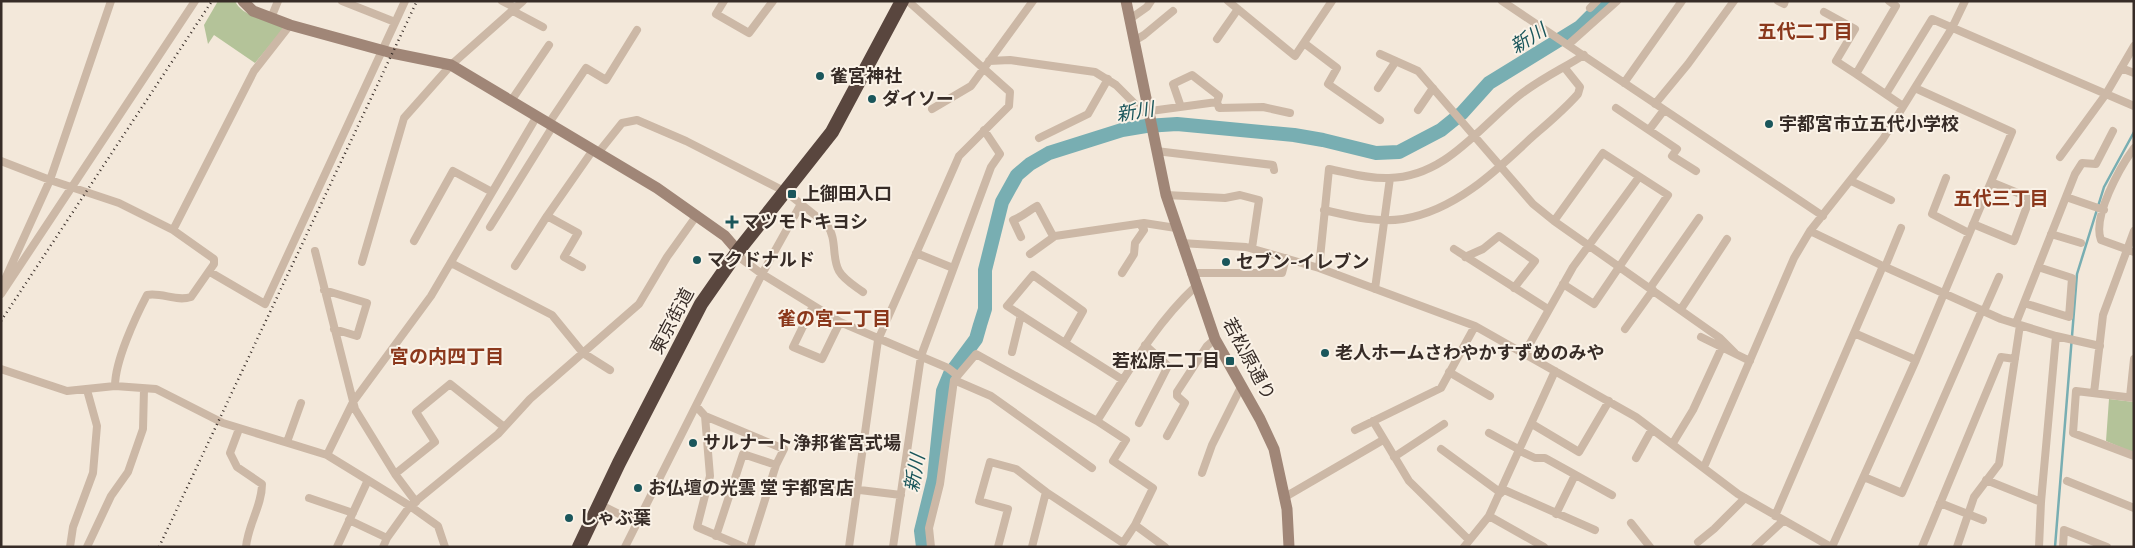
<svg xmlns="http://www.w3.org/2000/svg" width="2135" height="548" font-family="'Exo 2','Noto Sans JP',sans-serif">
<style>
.green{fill:#b4c399}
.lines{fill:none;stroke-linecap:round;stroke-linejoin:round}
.stream{stroke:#78aeb2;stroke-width:2.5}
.river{stroke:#78aeb2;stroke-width:14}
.street{stroke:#ccb8a6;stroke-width:8}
.secondary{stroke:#a08677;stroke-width:11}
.highway{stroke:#59463e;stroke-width:14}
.rail{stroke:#372c27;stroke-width:2.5;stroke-dasharray:1 4;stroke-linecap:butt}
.poi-dot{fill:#1a565b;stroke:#faf2e7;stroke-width:2}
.labels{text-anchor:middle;stroke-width:4;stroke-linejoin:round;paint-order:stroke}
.poi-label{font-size:18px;font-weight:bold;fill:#372c27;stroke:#faf2e7;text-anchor:start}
.street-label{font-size:18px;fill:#372c27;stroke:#faf2e7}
.neighbourhood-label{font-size:19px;font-weight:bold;fill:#8b381c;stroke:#faf2e7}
.water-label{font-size:19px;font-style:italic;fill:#1a565b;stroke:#faf2e7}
</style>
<rect width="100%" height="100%" fill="#f3e8da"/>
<path class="green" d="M218,1H235C242,17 270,21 285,27L255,63L214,35L208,44L204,25Z
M2109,399L2134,402V453L2106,441Z"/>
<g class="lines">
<path class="stream" d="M2055,547L2077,274L2104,187L2134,132"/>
<path class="river" d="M923,547L921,531L934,478L943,391L950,374L976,339L980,325L985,309V270L1002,202L1017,175L1030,164L1049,153L1122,130L1146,126L1177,124L1294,135L1323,140L1376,153L1399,152L1441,130L1462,113L1489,83L1580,27L1606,1"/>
<path class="street" d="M342,1L395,22
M502,1L516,8
M724,1L716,14L749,33L773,1
M1228,1L1295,56L1332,1
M1502,1L1823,216
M1778,1L1784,4L1785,1
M1889,1L1896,6L1856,74L1903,106
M1590,8L1597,1
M513,11L543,27
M1824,12L1855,29L1836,61L1856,74
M271,18L278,1
M1130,19L1147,7L1151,1
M1217,39L1238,9
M1134,41L1144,35L1173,11
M1304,43L1337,68L1328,84L1380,120
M1569,44L1617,1
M1380,54L1418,71L1533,204L1554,221L1720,338L1735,353
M989,61L1010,60L1095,72L1116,85L1143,112L1217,102L1219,108L1263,107L1290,113
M2121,68L2134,73
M1624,83L1682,1
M1378,88L1396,61
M1886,94L1932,19L2134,106
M511,101L549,45
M1655,104L1688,64L1734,1
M1181,107L1173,84L1192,75L1219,96L1217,102
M1616,108L1677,149L1672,156L1696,171
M932,109L971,86L1033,1
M1418,110L1433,88
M549,123L586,68L606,80L637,30
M1649,130L1664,110
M1039,138L1088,114L1108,79
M2134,148C2120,167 2092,217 2101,240L2134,252
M1156,151L1273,165L1274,170
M598,153L622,123L637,120L686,141L786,192L826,224C838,238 831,257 839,271C844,280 855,286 863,292
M2060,157L2106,94L2134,46
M1,161L50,180L119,203L173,230L214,259V264L191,297C176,302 162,292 147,295C135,318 115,361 115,386
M1946,178L1932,214L1969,233
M1851,181L1891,200
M1166,195L1225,198L1240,195L1259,200L1252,248
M2066,197L2104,210
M1324,210C1350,216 1376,223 1403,219C1454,211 1495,172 1531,138C1547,124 1564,110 1578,94L1580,87L1564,67
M1554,221L1603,153L1668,195L1594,304L1563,284
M1973,224L2014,241L2030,198L1991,182
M490,227L553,126
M173,230L254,71L290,25
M1810,231L1885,267L1901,228
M2051,234L2081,243
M1021,237L1013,220C1022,217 1028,211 1037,206L1053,236
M414,241L453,171L492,192
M1181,243L1246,247L1319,268L1475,326L1636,417L1738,494L1831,547
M1454,249L1548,309
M315,251L355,409L395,474L416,502
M738,251L743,260L762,274L840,322L948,368L957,375
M916,253L953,268
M1030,254L1055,236L1144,223L1176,228
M1465,257L1483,249L1499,236L1535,261L1514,288
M362,262L404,118L451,65L523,1
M451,263L552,315L583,353L610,370
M515,266L547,216
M582,267L564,257L578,233L547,216L593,150
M1319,268L1329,169C1349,173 1369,179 1389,178C1444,177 1477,130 1516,98C1536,81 1562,69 1584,55
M210,272L265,304L405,1
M1122,273L1134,254L1135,243L1144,230L1140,224
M1191,273H1282L1286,258
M1,288L50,180L111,1
M1650,288L1699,218
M1375,289L1390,178
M324,290L367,303L357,336L334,329
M1,294L195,1
M2024,303L2069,317L2072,278L2038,267
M813,306L793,347L822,359L840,322
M1681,309L1727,239
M1984,311L1999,277
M2016,323L2075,174L2082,163L2096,164L2113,131
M1625,329L1653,290
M1854,333L1916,360
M2056,336L2100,346
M1701,337L1750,361
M1065,343L1083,311L1033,275L1007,306C1045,331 1084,355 1123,380
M1012,352L1021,315
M1524,354L1573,267L1639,177
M1,369L67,391L115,386L156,389L223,423L327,455L410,506L438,526L445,547
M1449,372L1490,396
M954,380L991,396L1092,468
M2094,393L2103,315L2134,231
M2130,397L2134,359
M2134,398L2076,391L2073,433L2134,456
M696,406L705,416L710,476L697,527L744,547
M705,416L784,449L776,465L750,547
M1373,421L1409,481L1469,540
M1139,423L1168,366L1145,345
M1532,424L1579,452L1609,401
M239,429L230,453L237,467L262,484C262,506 248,524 246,547
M1355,430L1441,388L1475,326
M1489,433L1520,450
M1167,436L1185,403L1177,396V392L1207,346L1215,339
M287,442L301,403
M1673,443L1693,410L1722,347
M1441,449L1501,493
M1520,451L1535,458H1545L1612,495
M327,455L353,402L431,296L537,116
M1394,457L1444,424
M1636,458L1652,429
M1704,467L1794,258L1810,231L1883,139L1952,28L1965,1
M1202,473L1212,445L1241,387
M395,474L435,442L416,412L450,384L504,427
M1864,477L1902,493L1982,310
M1986,480L2041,502
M2067,481L2134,508
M835,487L901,495
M1502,489L1595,530
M1046,492L1123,543L1135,525L1153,488L1113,461L1126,440L1097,421
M1285,497L1383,440
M309,498L353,513
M1940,503L1983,520
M599,504L637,523
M1556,514L1575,475
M1489,516L1544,547
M1775,516L1883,266L2001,319L2056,336L2041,502L2039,547
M349,520L387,538
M1631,523L1650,547
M1135,525L1165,547
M716,536L743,454L776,465
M1698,542L1714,529L1745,498
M70,547L73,527L93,473L97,426L87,390
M87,547L111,496L128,472L143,429L144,389
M337,547L368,480
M383,547L387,538L410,506L498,434L530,399L639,304L667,257L697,215
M625,547L762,274L801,204
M849,547L878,340L959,156L1009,106L1010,92L908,1
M893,547L921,356L991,167L1000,154L984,130
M931,547L929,528L940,484L954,380L976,354L1097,421C1127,374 1154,325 1196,286
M998,547L1008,509L979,501L990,462L1016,469L1046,492L1032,547
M1464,547L1489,516L1555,371
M1755,547L1783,521
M1832,547L1916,360L2012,132L1915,88
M1922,547L2001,357L2015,359
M1957,547L1974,497L1999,464L2020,325
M2063,547L2064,530L2107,547"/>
<path class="secondary" d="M243,1L253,11L290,25L392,53L451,65L657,188L725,236L738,251
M1126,1L1166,195L1215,339L1260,419L1274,449L1287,509L1289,547"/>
<path class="highway" d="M579,547L619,463L701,304L738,251L832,132L902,1"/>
<path class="rail" d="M1,321L212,1
M159,547L417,1"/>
</g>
<g class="poi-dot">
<circle cx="820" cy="76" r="5"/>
<circle cx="872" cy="99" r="5"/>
<circle cx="1769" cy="124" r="5"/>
<rect x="787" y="189" width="10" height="10" rx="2.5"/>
<path d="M729.5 214.5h5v5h5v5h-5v5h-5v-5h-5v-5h5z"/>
<circle cx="697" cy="260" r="5"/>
<circle cx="1226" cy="262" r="5"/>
<circle cx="1325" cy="353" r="5"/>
<rect x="1225" y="356" width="10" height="10" rx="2.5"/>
<circle cx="693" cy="443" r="5"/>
<circle cx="638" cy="488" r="5"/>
<circle cx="569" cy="518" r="5"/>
</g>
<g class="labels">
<g class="poi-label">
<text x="830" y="82">雀宮神社</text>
<text x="882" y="105">ダイソー</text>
<text x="1779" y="130">宇都宮市立五代小学校</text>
<text x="802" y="200">上御田入口</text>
<text x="742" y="228">マツモトキヨシ</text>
<text x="707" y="266">マクドナルド</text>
<text x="1236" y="268">セブン-イレブン</text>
<text x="1335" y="359">老人ホームさわやかすずめのみや</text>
<text x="1220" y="367" text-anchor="end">若松原二丁目</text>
<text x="703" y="449">サルナート浄邦雀宮式場</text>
<text x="648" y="494">お仏壇の光雲 堂 宇都宮店</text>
<text x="579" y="524">しゃぶ葉</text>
</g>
<g class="street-label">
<text transform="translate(672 321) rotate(-62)" y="6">東京街道</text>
<text transform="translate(1249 359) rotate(62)" y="6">若松原通り</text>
</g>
<g class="neighbourhood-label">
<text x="1805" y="38">五代二丁目</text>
<text x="2001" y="205">五代三丁目</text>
<text x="834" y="325">雀の宮二丁目</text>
<text x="447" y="363">宮の内四丁目</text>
</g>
<g class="water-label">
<text transform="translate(1528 38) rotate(-32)" y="7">新川</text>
<text transform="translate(1135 111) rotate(-9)" y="7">新川</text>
<text transform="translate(914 473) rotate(-80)" y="7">新川</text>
</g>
</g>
<rect width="2135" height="548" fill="none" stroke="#372c27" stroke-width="5"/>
</svg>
